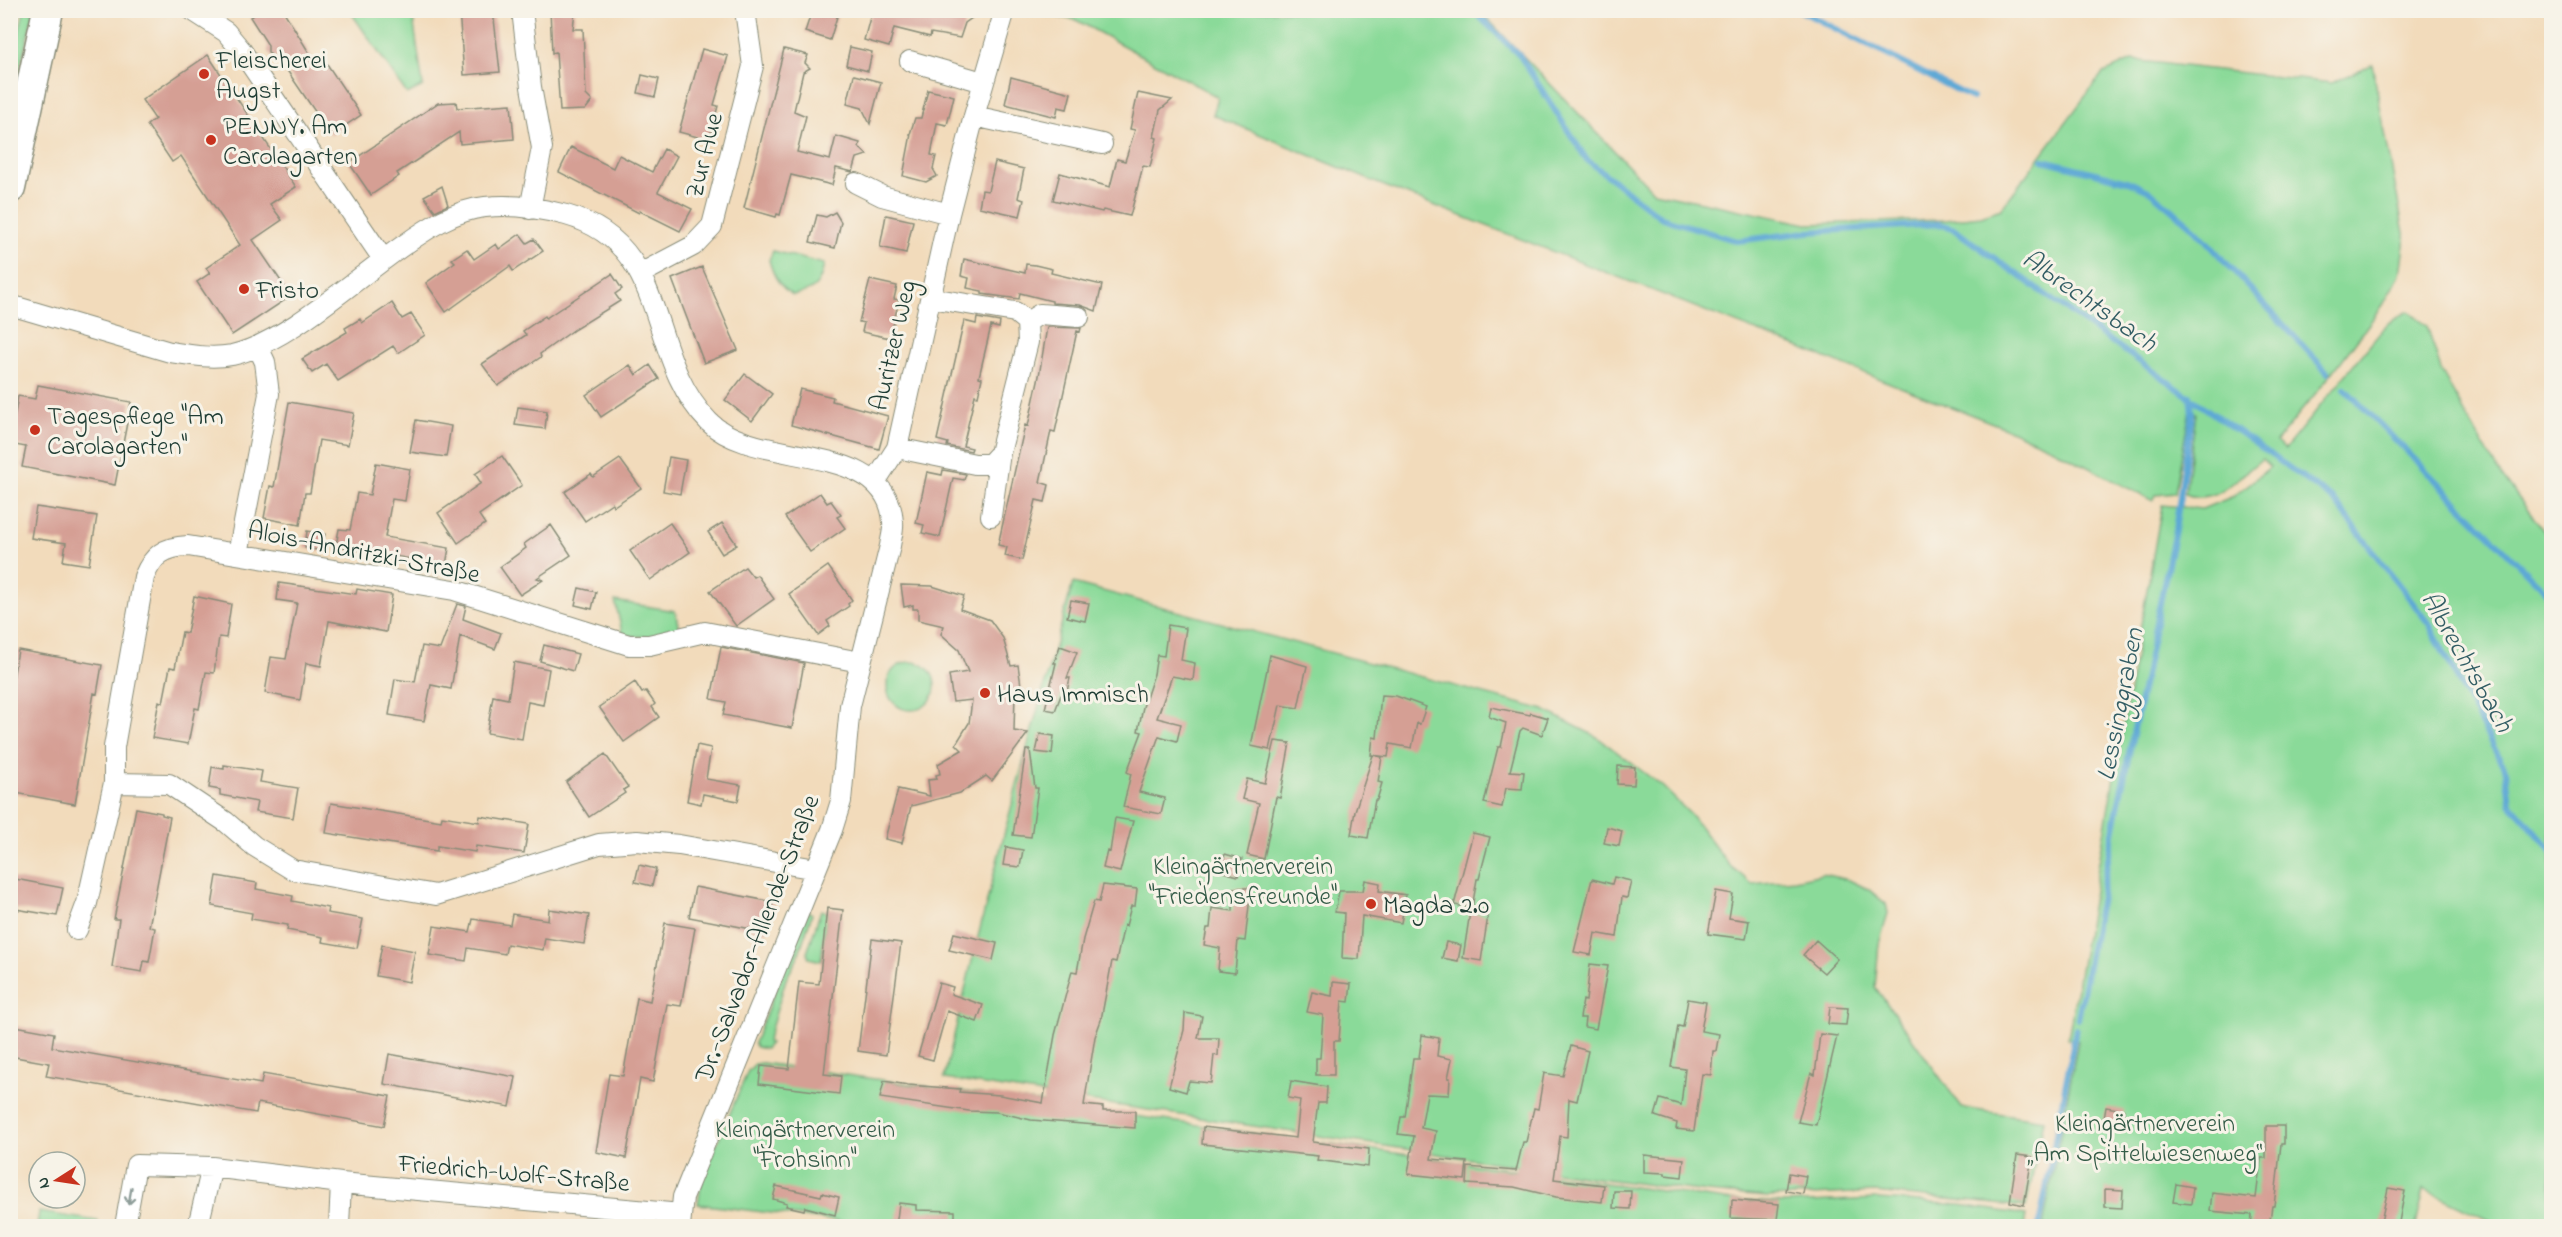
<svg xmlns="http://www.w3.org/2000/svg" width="2562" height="1237" font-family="'Indie Flower',sans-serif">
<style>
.green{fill:#8ada99;stroke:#548c66;stroke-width:1.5}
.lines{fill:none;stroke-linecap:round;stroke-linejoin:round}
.stream{stroke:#5da8d5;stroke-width:6}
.building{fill:#d59f94}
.minor-casing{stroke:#888c78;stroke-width:22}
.primary-casing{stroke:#888c78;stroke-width:33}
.minor{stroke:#fff;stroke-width:20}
.primary{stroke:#fff;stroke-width:30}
.oneway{stroke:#8f9e9a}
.poi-dot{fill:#c8321e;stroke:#f7f3e8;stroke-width:2}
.labels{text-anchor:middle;stroke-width:6;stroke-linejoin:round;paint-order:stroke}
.poi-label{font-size:26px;fill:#1f3d34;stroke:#f7f3e8;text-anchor:start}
.street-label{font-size:26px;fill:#1f3d34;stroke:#f7f3e8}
.park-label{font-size:26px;fill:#345c48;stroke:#f7f3e8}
.water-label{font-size:27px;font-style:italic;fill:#325d64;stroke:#f7f3e8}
</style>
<rect width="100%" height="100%" fill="#f7f3e8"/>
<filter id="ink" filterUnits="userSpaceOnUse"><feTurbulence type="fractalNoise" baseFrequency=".0167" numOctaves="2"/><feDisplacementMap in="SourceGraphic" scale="12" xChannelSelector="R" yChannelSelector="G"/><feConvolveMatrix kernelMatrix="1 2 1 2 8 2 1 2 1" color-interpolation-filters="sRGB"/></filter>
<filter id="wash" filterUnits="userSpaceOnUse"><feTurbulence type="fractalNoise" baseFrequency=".008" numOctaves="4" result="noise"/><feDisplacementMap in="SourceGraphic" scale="24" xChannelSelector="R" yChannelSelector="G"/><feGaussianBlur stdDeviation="1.35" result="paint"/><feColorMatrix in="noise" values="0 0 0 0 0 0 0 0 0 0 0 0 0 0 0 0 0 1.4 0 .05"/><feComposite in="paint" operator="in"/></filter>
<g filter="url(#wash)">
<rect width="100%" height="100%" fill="#f2dbbb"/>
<path class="green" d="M24,11H34L11,104V63Z
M350,11H412L423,86L407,94Z
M1018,11H1480L1654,192L1807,224L1945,220L1981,216L2001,209L2102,74L2132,60L2332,83L2372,64L2405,238L2400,274L2383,305L2333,372L2276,442L2285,449L2388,323L2408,311L2427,326L2442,373L2497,469L2551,541V1226H2501L2424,1189L2416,1226H2043L2078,1041L2068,1038L2162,505L2202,509L2234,496L2270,467L2262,459C2240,475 2216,507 2185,494L2196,413L2190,409L2175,493L2156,495L2153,501L2053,449L2008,429L1377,183L1213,115L1218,97L1076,20Z
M773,251L824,264C820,286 815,291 793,295C779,287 773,275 769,260Z
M1073,583L1544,710L1597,737L1663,787L1691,815L1728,864L1752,884L1795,880L1822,874L1849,880L1868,889L1886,904L1888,913L1879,944L1875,987L1962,1108L2044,1120L2026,1207L1875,1192L1768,1197L1707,1192L1589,1177L944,1079C982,912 1026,748 1073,583Z
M615,601L675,611L679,629L658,637L623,636Z
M887 686a24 24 0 1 1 48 0a24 24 0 1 1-48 0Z
M821,910L827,912L821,961L809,958L807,953Z
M808,911L812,914L797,959L786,979L768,1039L767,1042L770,1043L765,1049L756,1047L754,1043Z
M762,1063L1725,1200L1786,1203L1878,1199L1960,1205L2026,1215L2024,1226H876L698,1204L702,1178L748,1071L755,1064Z
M39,1212L98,1221L97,1226H37Z"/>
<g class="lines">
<path class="stream" d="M1473,10L1520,56L1587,160L1662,218L1737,241L1807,232L1939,224L1952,228L2333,499L2429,624L2506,771L2510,803L2552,851
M1799,10L1972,98
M2043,160L2127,181L2151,192L2196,230L2328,373
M2345,389L2552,598
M2078,1019L2117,812L2175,530L2192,414L2190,395
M2039,1226L2076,1029"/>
</g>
<g id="blocks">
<path class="building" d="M261,10H283L319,69L327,64L361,115L331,135L278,57L272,56L268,52V45L250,17Z
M459,10H493L500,72L464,75Z
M550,10H575L573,29H583L586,95L592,101L585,110L560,111L556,52L552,53Z
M812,10H839L830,40L805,32Z
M872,10H955L976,15L965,23L960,38L931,33L930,37L894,28L889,47L864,40Z
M850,47L872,52L868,71L846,65Z
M702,49L728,56L714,105L718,106L709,140L679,132Z
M784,49L808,55L805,63L810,68L803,72L794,111L806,116L797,152L830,160L836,136L860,143L859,147L867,155L857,158L853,172L836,168L832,185L791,175L780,215L777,214L776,217L744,208Z
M208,55L296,187L270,204L282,220L253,240L291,296L232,335L197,282L210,273L206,268L240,245L181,156L172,162L147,125L155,119L142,100Z
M642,75L659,79L655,97L638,93Z
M854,75L881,82L870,124L862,108L847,104Z
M1011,77L1071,93L1067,109L1058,107L1056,117L1005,104Z
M928,90L954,96L947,125L937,123L931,155L936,156L933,169L937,176L926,182L903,176L911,134H910L915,118H921Z
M1138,93L1172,100L1160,110L1154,137L1157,138L1150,167L1143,166L1130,216L1103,210L1102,212L1053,200L1060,173L1110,187L1117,159L1125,161L1135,130L1130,129Z
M456,102L457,108L511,104L514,139L460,144L459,132L397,173L399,176L371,195L349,163L438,103Z
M571,147L613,168L619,155L652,172L664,149L677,156L658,192L692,209L680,231L640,211L639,213L559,172Z
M995,162L1024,169L1018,198L1024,200L1020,216L979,207L982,190L988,191Z
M442,186L448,205L435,211L424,196Z
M835,212L841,222L835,248L810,242L817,215L826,217Z
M886,215L913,221L906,253L880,247Z
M520,234L527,243L534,239L543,251L513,271L510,266L446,312L426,283L455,262L452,259L467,249L474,259L496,244L499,249Z
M964,259L1025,273L1026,264L1035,265L1052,269L1051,273L1102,285L1096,311L1080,305L1052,303V301L1020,293L1019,299L982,294V291L967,288L969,278L961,276Z
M702,267L738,350L704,363L672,279Z
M612,274L622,289L615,294L620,301L575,329L540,354L541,357L498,386L482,364L526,335L523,331L545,316L546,318Z
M870,280L897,286L894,299L899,300L890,338L862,332L864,323L859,322Z
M392,303L402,319L411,314L425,335L398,353L393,346L338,381L326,364L312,373L302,359L347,332L345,328L360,319L362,323Z
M977,318L1000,322L999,328L991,326L979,377L982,378L978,396L975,395L963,446L972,448L971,451L947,446L948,443L937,440L964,321L976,324Z
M1047,327L1081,328L1080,332L1077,331L1055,432L1051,431L1040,482L1049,485L1045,502L1036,500L1022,560L1005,556L1007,547L998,545L1025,425L1028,426L1039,376Z
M630,365L636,375L650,365L659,379L601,417L586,395Z
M745,374L772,394L752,421L725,400Z
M38,385L131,402L115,485L22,467L26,447L10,444L18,396L35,399Z
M800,389L833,397L832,401L888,416L879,449L791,425Z
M289,402L354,413L348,445L319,440L310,493H305L300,525L264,518L270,486L274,487Z
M518,407L547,411L545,429L515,425Z
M416,420L451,426L446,457L410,452Z
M502,456L522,485L479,515L485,524L458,543L438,513L481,483L475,474Z
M669,457L686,460L680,494L663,491Z
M620,459L641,488L614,506L612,503L585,521L565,492L591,474L593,477Z
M376,463L410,469L405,501L392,499L385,537L449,548L446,565L336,546L339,529L350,530L357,493L370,495Z
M943,470L966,474L964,480L953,478L940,537L922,533L924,525L916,523L927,472L942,475Z
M820,493L827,503L831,501L841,515L837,517L845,528L810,552L785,517Z
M36,507L97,516L89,565L63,561L66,543L31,538Z
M670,523L690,552L650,580L630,551Z
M722,523L737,545L722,554L708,532Z
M551,525L571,555L537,578L543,580L520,595L500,567L526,548L524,544Z
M307,531L325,534L322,551L305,548Z
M828,566L852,600L848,604L849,606L827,621L830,626L818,635L789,594Z
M745,567L753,577L757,575L774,599L736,626L710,591Z
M279,583L356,594L357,589L392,595L386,632L329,621L321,666L306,663L300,700L265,693L271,657L286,659L297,603L277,600Z
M901,585L932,586L964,596L960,609L990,620L1003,638L1011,666L1018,665L1022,692L1015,693L1014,731L1028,733L992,781L986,776L960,793L911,806L902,843L885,839L898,789L930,796L928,780L937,779L936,775L940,774L938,764L962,750L956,744L969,723L972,700L953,702L949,675L968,672L959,650L941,634L944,626L918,620V609H913V605L904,607Z
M579,588L596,592L592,609L575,605Z
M194,596L231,604L226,638L219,637L214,673L206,672L199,709L195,708L188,744L152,738L159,701L163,703L170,667L175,668L182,632L187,633Z
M1071,600L1089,603L1085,621L1067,617Z
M457,604L466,606L463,619L501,633L495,649L460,636L451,689L431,685L424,721L389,715L395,679L415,682L422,646L440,649Z
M1168,625L1186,628L1181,660L1195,663L1193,680L1172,676L1157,718L1181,724L1177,741L1159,736L1139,792L1165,798L1161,814L1123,807L1131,774L1127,772L1142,732L1138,731L1143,707L1154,674L1157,655L1164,656Z
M544,645L578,654L573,671L540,661Z
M1060,646L1077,652L1067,678H1070L1066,696L1061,695L1055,711L1045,709L1056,663H1054Z
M721,647L804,663L792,728L723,715L726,702L711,699Z
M18,650L102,665L97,694L94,693L75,804L10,792V696Z
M1270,655L1307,666L1298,708L1280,705L1270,750L1251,746Z
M514,662L549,669L543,705L528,702L522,739L487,733L493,696L508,699Z
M635,682L642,693L646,691L655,704L652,707L659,717L624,742L599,707Z
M1381,695L1396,696L1426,707L1420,724L1417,723L1412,748L1390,744L1388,757L1371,755L1373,737L1377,738Z
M1491,707L1530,715L1531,713L1548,718L1542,735L1523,728L1520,731L1510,771L1524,772L1522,789L1506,788L1502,807L1484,803L1498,747H1501L1506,723L1489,717Z
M1040,734L1054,736L1052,754L1036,752Z
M1275,741L1290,743L1280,798L1276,797L1264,859L1247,855L1259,803L1242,799L1247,779L1265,783Z
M697,745L711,748L706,779L741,785L738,801L703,794L701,804L687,801Z
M1026,750H1030L1035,788H1038L1031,837L1013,835Z
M605,754L628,787L623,790L625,793L589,817L566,782Z
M1373,755L1382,757L1378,782L1382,783L1377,800H1375L1368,838L1351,835L1355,811Z
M224,765L262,771L260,782L298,788L293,818L255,812L257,802L220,795V790L209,788L212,767L224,769Z
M1618,766L1635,767L1634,785L1617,784Z
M331,803L441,821L442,816L479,822L480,816L529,824L524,853L476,846L475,852L437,846V851L326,833Z
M136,808L162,813V815L170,817L149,927L155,928L149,962L144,961L142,972L112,967L119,919H114Z
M1115,818L1133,821L1120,872L1103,868L1107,851L1110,852Z
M1607,827L1622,831L1619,846L1604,843Z
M1473,833L1490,837L1479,879H1477L1472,908L1454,905Z
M1006,847L1023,850L1020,867L1003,865Z
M1225,854L1242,859L1238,876L1220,871Z
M639,865L656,869L652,886L635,882Z
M217,876L257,883L256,889L293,896L292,901L328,908L327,913L363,919L357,948L322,942L323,937L287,930L288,925L251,919L252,913L212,906Z
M1614,877L1631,881L1627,898L1622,897L1617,937L1595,933L1591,955L1574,952L1592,879L1612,884Z
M10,878L63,888L57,916L10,908Z
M1365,880L1380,883L1379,891L1406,895L1401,923L1362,916L1359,959L1342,958L1344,913L1335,912L1339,891H1363Z
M1103,885L1137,889L1135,906H1131L1126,926L1124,925L1116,962L1112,961L1101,1020L1095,1037L1084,1105L1103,1107V1111H1135V1128L1031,1120L997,1112L969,1111L880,1098L884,1081L908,1085L960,1089L959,1092L1000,1095L1043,1103L1055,1035L1072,971L1077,972L1083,939L1094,901L1099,902Z
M695,887L773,902L767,932L689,917Z
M1233,888H1251L1245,941L1238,940L1235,973L1218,971L1220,948L1204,945L1207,928H1210L1212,908L1233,911Z
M1716,891L1733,894L1729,918L1749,921L1746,939L1708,934Z
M827,908L843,910L824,1074L841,1076L839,1094L759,1084L761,1066L789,1069L799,982L819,984Z
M549,909L589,915L584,944L545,938L543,950L507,944L505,954L468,948L466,961L429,955L434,926L470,932L473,919L510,925L512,914L548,920Z
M1470,912L1488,916L1481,961L1463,958Z
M665,923L695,928L681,1006L667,1004L653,1082L640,1079L626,1158L596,1152L609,1074L623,1076L637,998L650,1001Z
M954,933L997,943L993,960L949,950Z
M872,939L901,943L886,1055L858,1051Z
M1816,940L1837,959L1824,973L1803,955Z
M1446,942L1461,945L1458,961L1442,958Z
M382,945L415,951L409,982L376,976Z
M1590,964L1608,966L1596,1029L1584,1027L1585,1018H1580L1583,1000L1586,1001Z
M1333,982L1351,984L1349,1002L1342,1001L1339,1041H1334V1075H1316V1058H1320L1323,1015L1307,1012L1312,992L1332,996Z
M939,983L953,987L951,994L983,1005L977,1022L947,1011L933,1060L918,1056Z
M1688,999L1706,1002L1701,1031L1719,1034L1716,1051H1713L1711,1075L1702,1074L1694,1131L1676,1129L1677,1123L1655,1116L1660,1099L1681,1105L1685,1069L1671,1067L1678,1026L1683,1027Z
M1830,1007L1848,1008L1846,1025L1828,1024Z
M1185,1013L1202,1016L1198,1038H1219L1218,1056L1214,1055L1211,1083L1189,1081L1186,1092L1169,1087L1184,1030Z
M10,1025L54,1033L52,1047L261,1084L263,1074L390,1096L384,1126L258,1103L256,1113L46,1076L49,1063L10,1056Z
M1820,1034L1837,1036L1816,1125L1798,1122L1811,1073L1815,1075Z
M1422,1035L1439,1038L1437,1056L1452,1059L1448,1078H1450L1449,1095L1427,1094L1421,1128L1436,1131L1431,1159L1467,1162L1465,1180L1408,1174L1414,1136L1398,1134L1401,1117H1405L1413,1058H1419Z
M1571,1046L1588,1051L1577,1101L1569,1099L1567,1137L1560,1136L1554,1179L1604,1185L1602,1202L1556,1197L1514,1187L1467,1184L1468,1167L1516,1171L1523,1142H1526L1534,1108L1538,1109L1544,1073L1563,1076Z
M389,1054L516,1077L510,1107L384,1084Z
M1291,1081L1327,1087L1326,1103H1318L1313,1142L1369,1149L1368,1167L1317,1160L1318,1156L1202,1144L1203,1127L1296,1138L1300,1100L1288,1098Z
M2106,1107L2124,1110L2121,1128L2103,1125Z
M2266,1126H2284V1144H2281L2274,1206H2272L2269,1227H2251L2252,1215L2210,1211L2212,1193L2256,1198L2261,1158H2266Z
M1644,1155L1684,1159L1682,1177L1665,1175V1173L1644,1172Z
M2017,1155L2032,1157L2024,1205L2010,1202Z
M1789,1173L1806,1176L1803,1194L1786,1191Z
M2176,1184L2193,1187L2191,1204L2173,1202Z
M776,1186L821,1196L822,1193L839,1197L835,1215L805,1207L804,1210L786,1206L787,1203L773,1199Z
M2388,1188L2405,1191L2398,1227H2380Z
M2105,1189L2123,1190L2122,1208L2105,1207Z
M1614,1191H1631L1630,1209L1613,1208Z
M1732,1200L1779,1204L1777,1220L1731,1218Z
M899,1203L916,1205V1210L955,1211V1227H896Z"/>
</g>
</g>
<g filter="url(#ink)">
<use href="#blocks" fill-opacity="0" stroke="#888c78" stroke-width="1.5"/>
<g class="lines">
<defs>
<path id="minor" d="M192,10L226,32L241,50L383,259
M522,10L531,87L542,148L530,209
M910,61L983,82
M974,116L1102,144
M856,183L882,196L949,214
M640,274L693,246L712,226L753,66L745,10
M10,305L170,352C190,355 211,359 232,355C286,343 356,278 404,245C428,228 455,210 485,207C511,204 540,208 566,215C673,245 643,355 709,422C756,469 888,439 893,522C894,530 891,538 890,546L850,706L841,801L832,830L683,1197L680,1226
M1027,322L1040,314L1079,317
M897,448L975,464H990L1000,453L1028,342L1027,322L1015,312L931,298
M875,482L897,448L949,214L974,116L1005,10
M991,516L1000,453
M238,554L269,394L265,362L258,347
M114,783V747L144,577C153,555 164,547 188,546L454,590L629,645H649L705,632L860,662
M77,930L87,903L114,783L169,784L226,822L254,846L293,870L436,895L599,844L637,841L679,845L816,869
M125,1226L136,1165L212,1167
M198,1226L212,1167L341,1183L681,1214
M339,1226L341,1183"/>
<path id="primary" d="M10,188L48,10"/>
</defs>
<use href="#minor" class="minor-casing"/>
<use href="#primary" class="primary-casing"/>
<use href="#minor" class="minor"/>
<use href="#primary" class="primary"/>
</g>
<defs><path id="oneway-shaft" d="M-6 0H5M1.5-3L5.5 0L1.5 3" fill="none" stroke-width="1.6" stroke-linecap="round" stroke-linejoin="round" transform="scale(1.5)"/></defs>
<use class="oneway" href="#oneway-shaft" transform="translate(130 1196) rotate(100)"/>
</g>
<g class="poi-dot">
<circle cx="204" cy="74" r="6"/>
<circle cx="211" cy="140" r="6"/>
<circle cx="244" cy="289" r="6"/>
<circle cx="35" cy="430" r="6"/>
<circle cx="985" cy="693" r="6"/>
<circle cx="1371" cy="904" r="6"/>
</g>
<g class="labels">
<g class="poi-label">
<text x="216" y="68">Fleischerei<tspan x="216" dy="30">Augst</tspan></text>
<text x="223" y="134">PENNY. Am<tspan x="223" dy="30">Carolagarten</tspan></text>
<text x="256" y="298">Fristo</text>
<text x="47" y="424">Tagespflege "Am<tspan x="47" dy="30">Carolagarten"</tspan></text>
<text x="997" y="702">Haus Immisch</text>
<text x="1383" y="913">Magda 2.0</text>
</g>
<g class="street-label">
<text transform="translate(703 155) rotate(-76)" y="9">Zur Aue</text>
<text transform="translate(892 345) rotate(-77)" y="9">Auritzer Weg</text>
<text transform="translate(364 551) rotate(11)" y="9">Alois-Andritzki-Straße</text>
<text transform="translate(756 938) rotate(-69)" y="9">Dr.-Salvador-Allende-Straße</text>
<text transform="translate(514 1172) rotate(5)" y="9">Friedrich-Wolf-Straße</text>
</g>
<g class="park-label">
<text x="1243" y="874">Kleingärtnerverein<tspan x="1243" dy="30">"Friedensfreunde"</tspan></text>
<text x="2145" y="1131">Kleingärtnerverein<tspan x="2145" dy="30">„Am Spittelwiesenweg“</tspan></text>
<text x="805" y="1137">Kleingärtnerverein<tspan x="805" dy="30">"Frohsinn"</tspan></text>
</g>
<g class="water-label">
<text transform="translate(2090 300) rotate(35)" y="9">Albrechtsbach</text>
<text transform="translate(2468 661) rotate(60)" y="9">Albrechtsbach</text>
<text transform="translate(2119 704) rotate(-79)" y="9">Lessinggraben</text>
</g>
</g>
<rect width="2562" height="1237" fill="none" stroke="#f7f3e8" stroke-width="36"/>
<g transform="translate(57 1180) rotate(258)"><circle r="28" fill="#f7f3e8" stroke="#a1aaa0" stroke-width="1.5"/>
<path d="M0-4.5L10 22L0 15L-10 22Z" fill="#c8321e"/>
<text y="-9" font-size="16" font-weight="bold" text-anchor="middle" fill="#1f3d34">N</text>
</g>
</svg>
